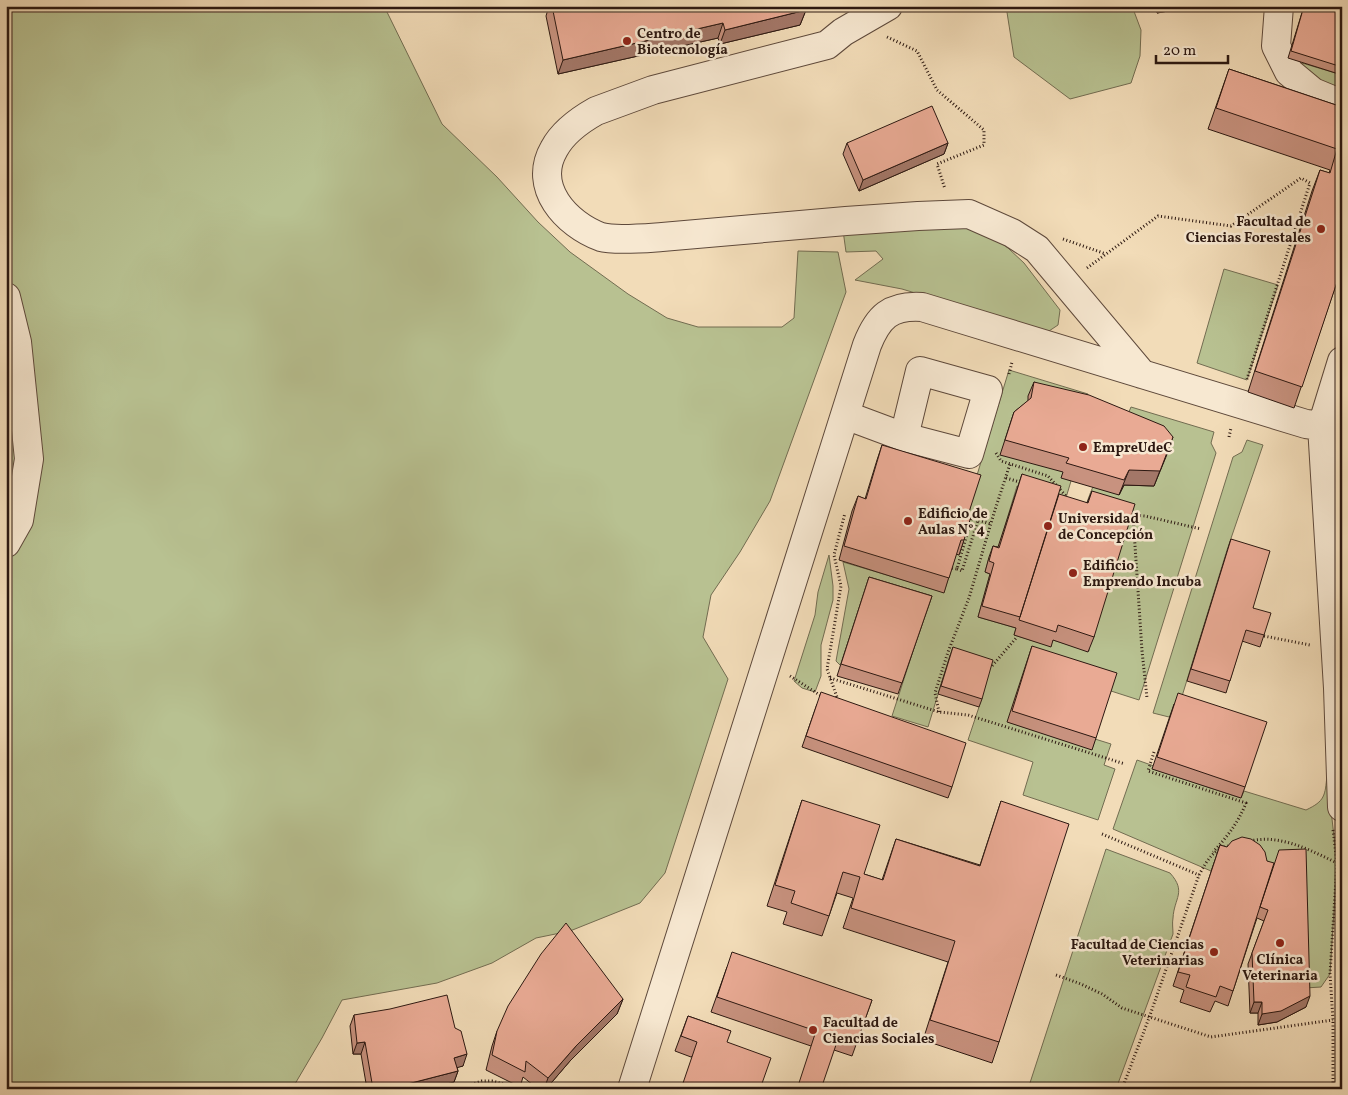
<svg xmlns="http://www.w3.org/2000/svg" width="1348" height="1095" font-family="Vollkorn,serif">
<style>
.green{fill:#b8c191;stroke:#726c51}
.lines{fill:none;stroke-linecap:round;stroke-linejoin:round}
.minor-casing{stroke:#5e493b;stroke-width:30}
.path{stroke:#2c1811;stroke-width:3;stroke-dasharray:1 2.5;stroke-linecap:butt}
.minor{stroke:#f7e8d1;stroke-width:28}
.wall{fill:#c8927f;stroke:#2c1811}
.shaded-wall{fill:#a37768;stroke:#2c1811}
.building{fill:#e9aa94;stroke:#2c1811}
.poi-dot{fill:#8f2418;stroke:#f7e8d1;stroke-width:2}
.labels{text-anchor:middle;stroke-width:5;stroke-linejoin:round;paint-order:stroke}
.poi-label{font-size:14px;font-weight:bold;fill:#2c1811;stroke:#f7e8d1;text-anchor:start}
</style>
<rect width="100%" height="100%" fill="#f2dcb8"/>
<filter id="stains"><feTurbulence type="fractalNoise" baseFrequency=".004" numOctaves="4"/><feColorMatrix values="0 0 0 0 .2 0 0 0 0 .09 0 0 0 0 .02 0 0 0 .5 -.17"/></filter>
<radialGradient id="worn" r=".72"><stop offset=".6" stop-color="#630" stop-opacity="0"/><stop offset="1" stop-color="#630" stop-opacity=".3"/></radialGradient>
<path class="green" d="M6,6H389L386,10L442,124L497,177L538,222L570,252L628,294L667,318L698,327H782L794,318L798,251L838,252L846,292L770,501L740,552L711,595L703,637L728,679L665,873L640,903L570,931L536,938L492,963L437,983L342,1000L322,1038L292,1089H6Z
M1006,6H1132L1141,30L1140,56L1131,83L1070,99L1014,57Z
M1302,63L1342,75V91L1299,74Z
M842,223H955L990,235L1008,248L1024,263L1060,310L1058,325L1049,331L1031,328L902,289L855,280L883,259L876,251L846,252Z
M1224,269L1278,285L1247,380L1197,363Z
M1009,370L1088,394L1064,473L1071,481L1062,511L1017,486L995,559L989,558L985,572L990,574L978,617L1016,628L1014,635L1050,646L1053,640L1089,651L1086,505C1097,471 1118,441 1131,407L1214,432L1211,443L1216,453L1139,700L1111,691L1008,722L1092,749L1095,739L1111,744L1104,765L1115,769L1098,820L1023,795L1033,762L968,740L979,707L950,655L928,727L892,716L927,608L841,666L836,661L849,589L843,562L944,592L956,554L959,555L967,528L974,485Z
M1247,440L1263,445L1227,550L1179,706L1169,717L1153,713L1233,457L1242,452Z
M829,555L833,586V600L821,645V676L815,692L802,688L794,681L815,615L818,592Z
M1137,760L1154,766L1153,769L1241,798L1244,791L1306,810C1325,801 1325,796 1327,775L1337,863L1330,974L1321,987L1305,988L1269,878L1215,860L1211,871L1113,829Z
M1106,849L1170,873C1187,892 1174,898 1173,918C1172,923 1173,929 1173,934L1116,1089H1028Z"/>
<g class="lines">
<defs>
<path id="minor" d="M888,6L843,32L827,45L653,90L596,111C580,120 563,132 554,149C532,187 566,224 601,237C615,241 647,238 662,237L846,221L918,216L969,214L1012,233L1037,249L1142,374
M1279,6L1276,46L1289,72L1313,92L1342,104
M6,297L17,342L29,459L19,520L6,543
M1342,361L1322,426L1338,688L1342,807
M845,415L904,437L969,454L988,390L920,371L904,437
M632,1089L867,345C878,317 890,305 922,307L1306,424L1322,426"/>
</defs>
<use href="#minor" class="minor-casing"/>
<path class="path" d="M887,37L917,51L937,90L984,130V145L937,164L945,189
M1063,239L1106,254
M1087,268L1158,216L1231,226L1301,178L1310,183L1247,379
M1009,374L1012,362L1013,363
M1229,437L1231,428
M996,453L1001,461L1048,476L1066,496
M1006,478L1023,483
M1129,514L1133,515L1142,651L1147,698
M1133,515L1145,516L1201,529
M952,568L957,569L973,513L970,512
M957,569L962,571L978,520L991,524
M1264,636L1310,645
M989,665L992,666L1017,637
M790,676L823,697
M830,678L939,712L968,715L1125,764
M838,700L827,669L841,586L834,555L845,513
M939,712L935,693L948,652L969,598L994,513L1010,464
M1154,752L1148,771L1246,803C1238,823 1227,837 1213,852
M1333,830L1337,863L1330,974L1333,1020V1089
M1102,834L1199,875
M1250,841C1280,834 1310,850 1337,863
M1056,975L1081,984L1102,994L1122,1008L1211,1037L1333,1020
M458,1089L482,1081H492L523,1089
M1122,1089L1149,1018L1199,875C1208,859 1213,849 1232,845"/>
<use href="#minor" class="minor"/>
</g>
<path class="wall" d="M549,6H805L806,10L800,25L720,44L718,38L558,74L546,16Z
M1157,6H1196L1157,13Z
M1304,6H1342V75L1288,58Z
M1229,69L1342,107V267L1294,408L1248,392L1312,191L1320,170L1329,173L1330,170L1208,129Z
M847,143H948L944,154L859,191L843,154Z
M1034,382L1168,452L1154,486L1124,485L1119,495L1061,478L1063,472L1000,455L1014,412L1028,401V396Z
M882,445L969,512L964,540L959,555L956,554L944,593L839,560L852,511L858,496L865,499L877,460Z
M1022,474L1057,499L1087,503L1092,491L1094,637L1088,652L1053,640L1051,647L1014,635L1016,628L978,617L990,574L985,572L989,557L993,546L998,547Z
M1231,539L1253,608L1264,635L1260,647L1242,641L1226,693L1187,681Z
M869,577L932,596L898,694L837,676Z
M1032,646L1096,738L1092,750L1007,722Z
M953,647L982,699L979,707L938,694Z
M817,704L952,787L948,798L802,747Z
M1174,704L1245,787L1241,798L1152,769Z
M802,800L864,874L882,880L896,839L980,865L1001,801L999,1042L992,1063L923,1040L948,962L843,928L853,898L837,893L822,936L783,924L787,912L767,906L795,821Z
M1220,845L1267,861L1306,1007L1277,1022L1258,1025V1013H1250L1248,964L1264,921L1257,918L1228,1006L1215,1001L1210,1012L1180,1002L1184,990L1173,986Z
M727,967L872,1000L852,1056L834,1050L811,1046L711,1012Z
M623,999L617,1014L570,1061L546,1089H538L523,1077L520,1087L486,1070L492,1046L497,1031Z
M354,1015L455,1028L463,1066L457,1067L458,1071L454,1082L428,1089H367L361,1054H353L350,1026Z
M688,1016L731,1031L691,1057L675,1051Z"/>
<path class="shaded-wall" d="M1160,6H1196L1157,13Z
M806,10L800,25L720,44L725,30Z
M723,23L718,38L558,74L563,60Z
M948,143L944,154L859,191L863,180Z
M1173,437L1154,486L1124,485L1119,495L1129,470Z
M1310,996L1306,1007L1277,1022L1258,1025L1262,1014Z
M623,999L617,1014L570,1061L546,1089H544L548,1078L576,1046Z
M1254,1002H1262L1258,1013H1250Z
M365,1042L361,1054H353L357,1043Z
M467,1054L463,1066L449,1070L454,1058Z
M458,1071L454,1082L428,1089H388Z"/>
<path class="building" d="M552,6H805L806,10L725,30L723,23L563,60Z
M1304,6H1342V67L1291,51Z
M1229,69L1342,107V267L1302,387L1255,371L1320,170L1330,173L1337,149L1216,108Z
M932,106L948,143L863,180L847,143Z
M1034,382L1089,395L1164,426L1173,437L1160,471L1129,470L1124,480L1066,463L1069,458L1005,440L1014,412L1031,398Z
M882,445L981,475L969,512L972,513L964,540H961L949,578L844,546L858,496L866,499Z
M1022,474L1061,486L1020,617L982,606L994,563L989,561L993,546L999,548Z
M1092,491L1135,504L1094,637L1058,625L1056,632L1019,620L1059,494L1088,503Z
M1231,539L1270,551L1253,608L1271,613L1264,635L1246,630L1230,681L1191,669Z
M869,577L932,596L902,683L841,664Z
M1032,646L1117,673L1096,738L1012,711Z
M953,647L993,660L982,699L941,686Z
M821,692L966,743L952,787L806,736Z
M1178,693L1267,722L1245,787L1157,757Z
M802,800L880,825L864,874L883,880L896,839L980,866L1001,801L1069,824L999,1042L930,1020L955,941L851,908L860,877L843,872L829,916L791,903L795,891L775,885Z
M1242,837L1251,839L1260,845L1265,852L1267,861L1274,863L1233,991L1220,986L1216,997L1186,987L1190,975L1178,972L1220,845L1227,847L1232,841Z
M1306,849L1310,996L1281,1011L1262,1014V1002H1254L1252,953L1268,910L1260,907L1279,850Z
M566,923L623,999L576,1046L548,1078L526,1061L525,1072L492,1055L497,1031L508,1006L541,954Z
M732,952L872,1000L857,1042L839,1036L821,1089H797L816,1031L717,997Z
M447,995L455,1028L461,1031L467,1054L454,1058L458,1071L388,1089H373L365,1042L357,1043L354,1015L390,1009Z
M688,1016L731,1031L727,1042L771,1058L760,1089H681L697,1042L681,1036Z
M1190,1084L1203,1089H1188Z"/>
<g class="poi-dot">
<circle cx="627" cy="41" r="5"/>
<circle cx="1321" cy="229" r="5"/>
<circle cx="1083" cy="447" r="5"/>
<circle cx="908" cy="521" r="5"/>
<circle cx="1048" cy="526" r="5"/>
<circle cx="1073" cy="573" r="5"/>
<circle cx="1280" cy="943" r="5"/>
<circle cx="1214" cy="952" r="5"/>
<circle cx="813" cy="1030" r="5"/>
</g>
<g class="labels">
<g class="poi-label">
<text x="637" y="38">Centro de<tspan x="637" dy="16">Biotecnología</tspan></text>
<text x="1311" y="226" text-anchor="end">Facultad de<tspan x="1311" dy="16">Ciencias Forestales</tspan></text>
<text x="1093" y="452">EmpreUdeC</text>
<text x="918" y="518">Edificio de<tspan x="918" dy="16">Aulas N° 4</tspan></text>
<text x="1058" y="523">Universidad<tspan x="1058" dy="16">de Concepción</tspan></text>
<text x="1083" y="570">Edificio<tspan x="1083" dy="16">Emprendo Incuba</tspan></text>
<text x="1204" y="949" text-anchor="end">Facultad de Ciencias<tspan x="1204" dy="16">Veterinarias</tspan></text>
<text x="1280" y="964" text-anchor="middle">Clínica<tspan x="1280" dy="16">Veterinaria</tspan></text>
<text x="823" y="1027">Facultad de<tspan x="823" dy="16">Ciencias Sociales</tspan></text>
</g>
</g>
<rect width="1348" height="1095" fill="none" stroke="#f2dcb8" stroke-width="25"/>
<rect x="8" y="8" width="1333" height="1080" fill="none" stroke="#2c1811" stroke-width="2.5"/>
<rect x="12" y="12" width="1323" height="1070" fill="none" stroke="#2c1811"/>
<path d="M1156 55v8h72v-8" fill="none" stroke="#2c1811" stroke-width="2.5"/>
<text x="1163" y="55" font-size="15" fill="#2c1811" stroke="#f7e8d1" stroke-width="4" paint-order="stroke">20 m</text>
<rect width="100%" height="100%" filter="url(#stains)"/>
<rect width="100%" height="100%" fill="url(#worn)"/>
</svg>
